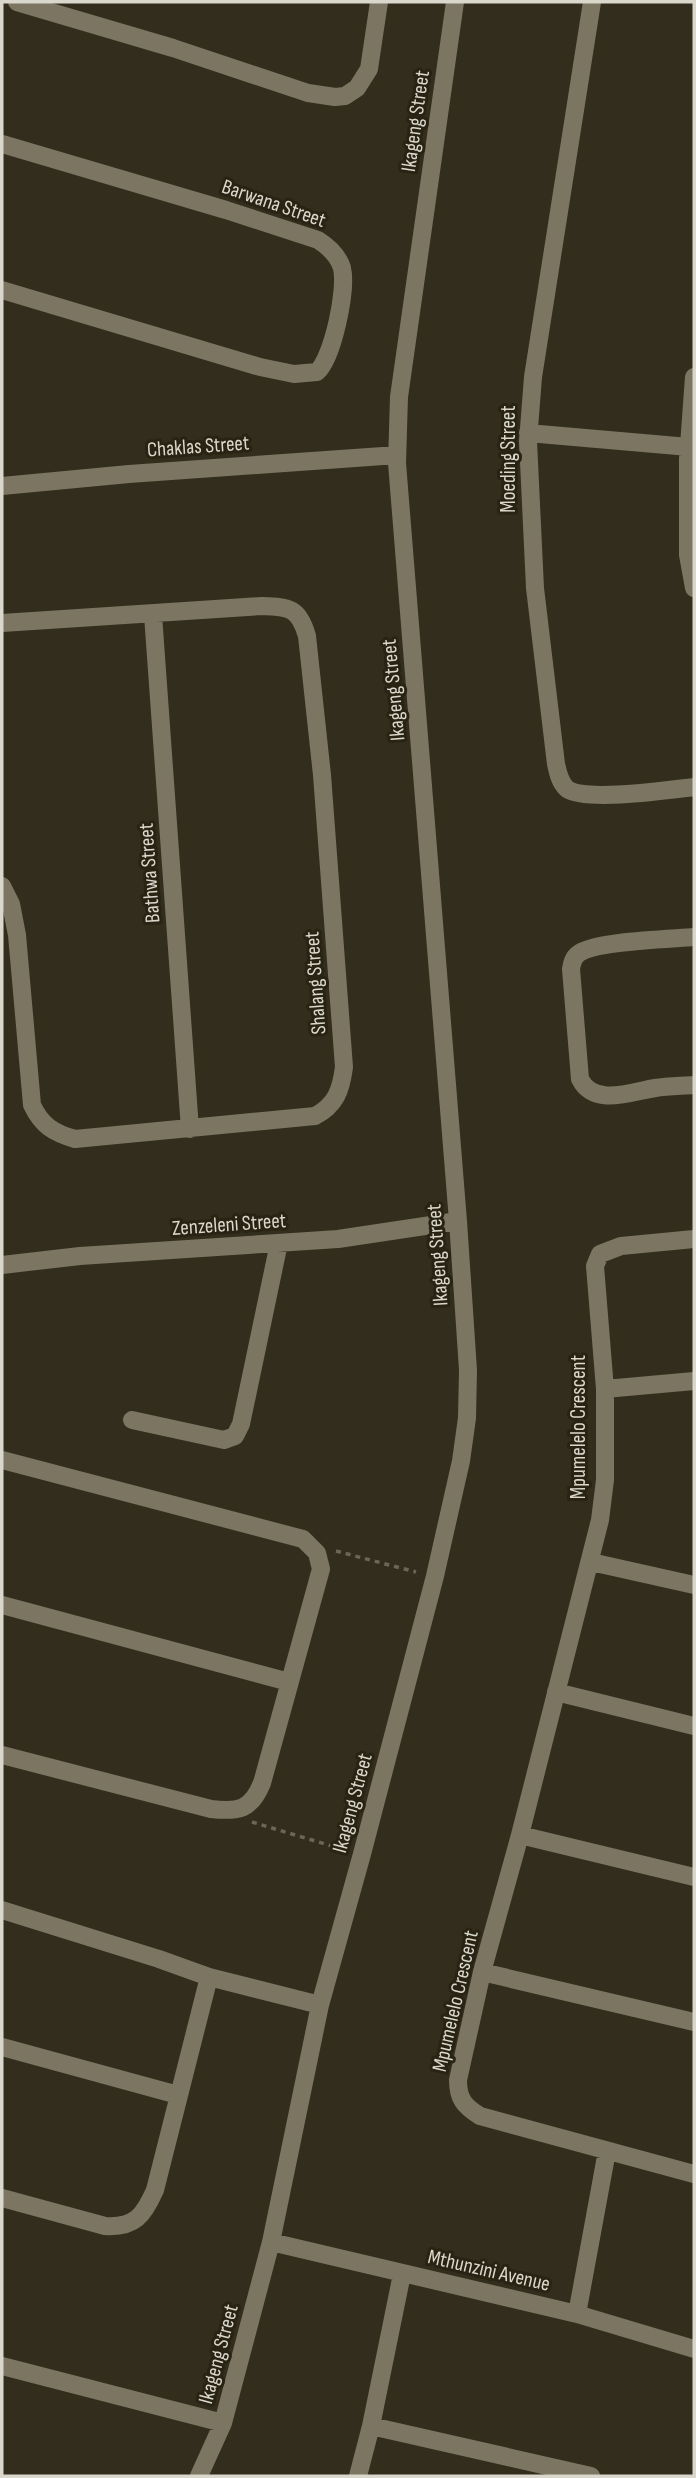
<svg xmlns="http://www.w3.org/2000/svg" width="696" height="2478" font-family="'Sofia Sans Condensed',sans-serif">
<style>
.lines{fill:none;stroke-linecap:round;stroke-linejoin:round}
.path{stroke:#6b6657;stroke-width:3.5;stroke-dasharray:5 5;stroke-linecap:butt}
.minor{stroke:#7b7562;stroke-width:18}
.labels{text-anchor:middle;stroke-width:6;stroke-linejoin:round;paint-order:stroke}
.street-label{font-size:21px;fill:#dad7cc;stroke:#282313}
</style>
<rect width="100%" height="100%" fill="#322d1c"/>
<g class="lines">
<path class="path" d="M336,1551L416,1572
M252,1822L345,1850"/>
<path class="minor" d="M17,2L173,48L308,93L335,97L345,96L357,88L369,69L379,2
M592,2L533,377L528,441L535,588L556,764C558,773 560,783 567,789C586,802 669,790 694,787
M2,144L226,210L318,240C329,247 338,255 342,268C347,290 333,357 317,372L294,374L260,367L2,290
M694,377L688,459V555L694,588
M528,433L689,447
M2,486L129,474L397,455
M153,615L190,1129
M2,623L262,606C290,607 299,608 307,636L322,775L344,1067C341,1090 336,1105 315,1116L75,1139C54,1133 42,1126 32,1105L17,935L11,904L2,886
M694,937C671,939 592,941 578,954C573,958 572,963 571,969L580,1079C594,1107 631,1092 655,1088C668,1086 681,1086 694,1085
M694,1239L621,1246L600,1254L595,1266L605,1389V1480L600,1520L520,1835L482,1972L458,2080C458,2099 464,2106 480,2116L694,2174
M2,1265L80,1256L338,1239L458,1221
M605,1389L694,1381
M132,1420L224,1440L235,1436L241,1424L279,1243
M2,1460L303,1539L317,1553L321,1569L262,1783C251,1810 239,1812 211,1809L2,1755
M591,1562L694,1585
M2,1605L289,1682
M556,1692L694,1726
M520,1835L694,1877
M2,1910L159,1959L209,1977L155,2190C144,2215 135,2228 105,2226L2,2198
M482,1972L694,2022
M209,1977L320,2005
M2,2047L178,2095
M271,2242L577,2314L694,2349
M577,2314L607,2151
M2,2366L223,2423
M371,2426L591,2476
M199,2476L223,2423L271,2242L320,2005L362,1854L435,1576L461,1461L467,1418L468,1370L458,1221L397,463L399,397L455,2
M358,2476L371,2426L402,2274"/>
</g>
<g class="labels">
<g class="street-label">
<text transform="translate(415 121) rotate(-82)" y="7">Ikageng Street</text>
<text transform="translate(274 203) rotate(19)" y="7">Barwana Street</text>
<text transform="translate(198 446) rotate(-4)" y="7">Chaklas Street</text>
<text transform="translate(508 459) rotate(-90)" y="7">Moeding Street</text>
<text transform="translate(393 690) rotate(-95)" y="7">Ikageng Street</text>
<text transform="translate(149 873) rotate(-94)" y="7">Bathwa Street</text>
<text transform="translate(315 983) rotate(-94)" y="7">Shalang Street</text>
<text transform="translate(229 1224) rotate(-4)" y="7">Zenzeleni Street</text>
<text transform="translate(437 1255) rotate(-94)" y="7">Ikageng Street</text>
<text transform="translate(578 1427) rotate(-90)" y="7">Mpumelelo Crescent</text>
<text transform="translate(352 1803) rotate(-75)" y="7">Ikageng Street</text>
<text transform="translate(455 2001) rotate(-77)" y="7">Mpumelelo Crescent</text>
<text transform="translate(489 2270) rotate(13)" y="7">Mthunzini Avenue</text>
<text transform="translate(218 2354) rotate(-75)" y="7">Ikageng Street</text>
</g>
</g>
<rect width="696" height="2478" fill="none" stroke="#dad7cc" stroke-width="7"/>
</svg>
